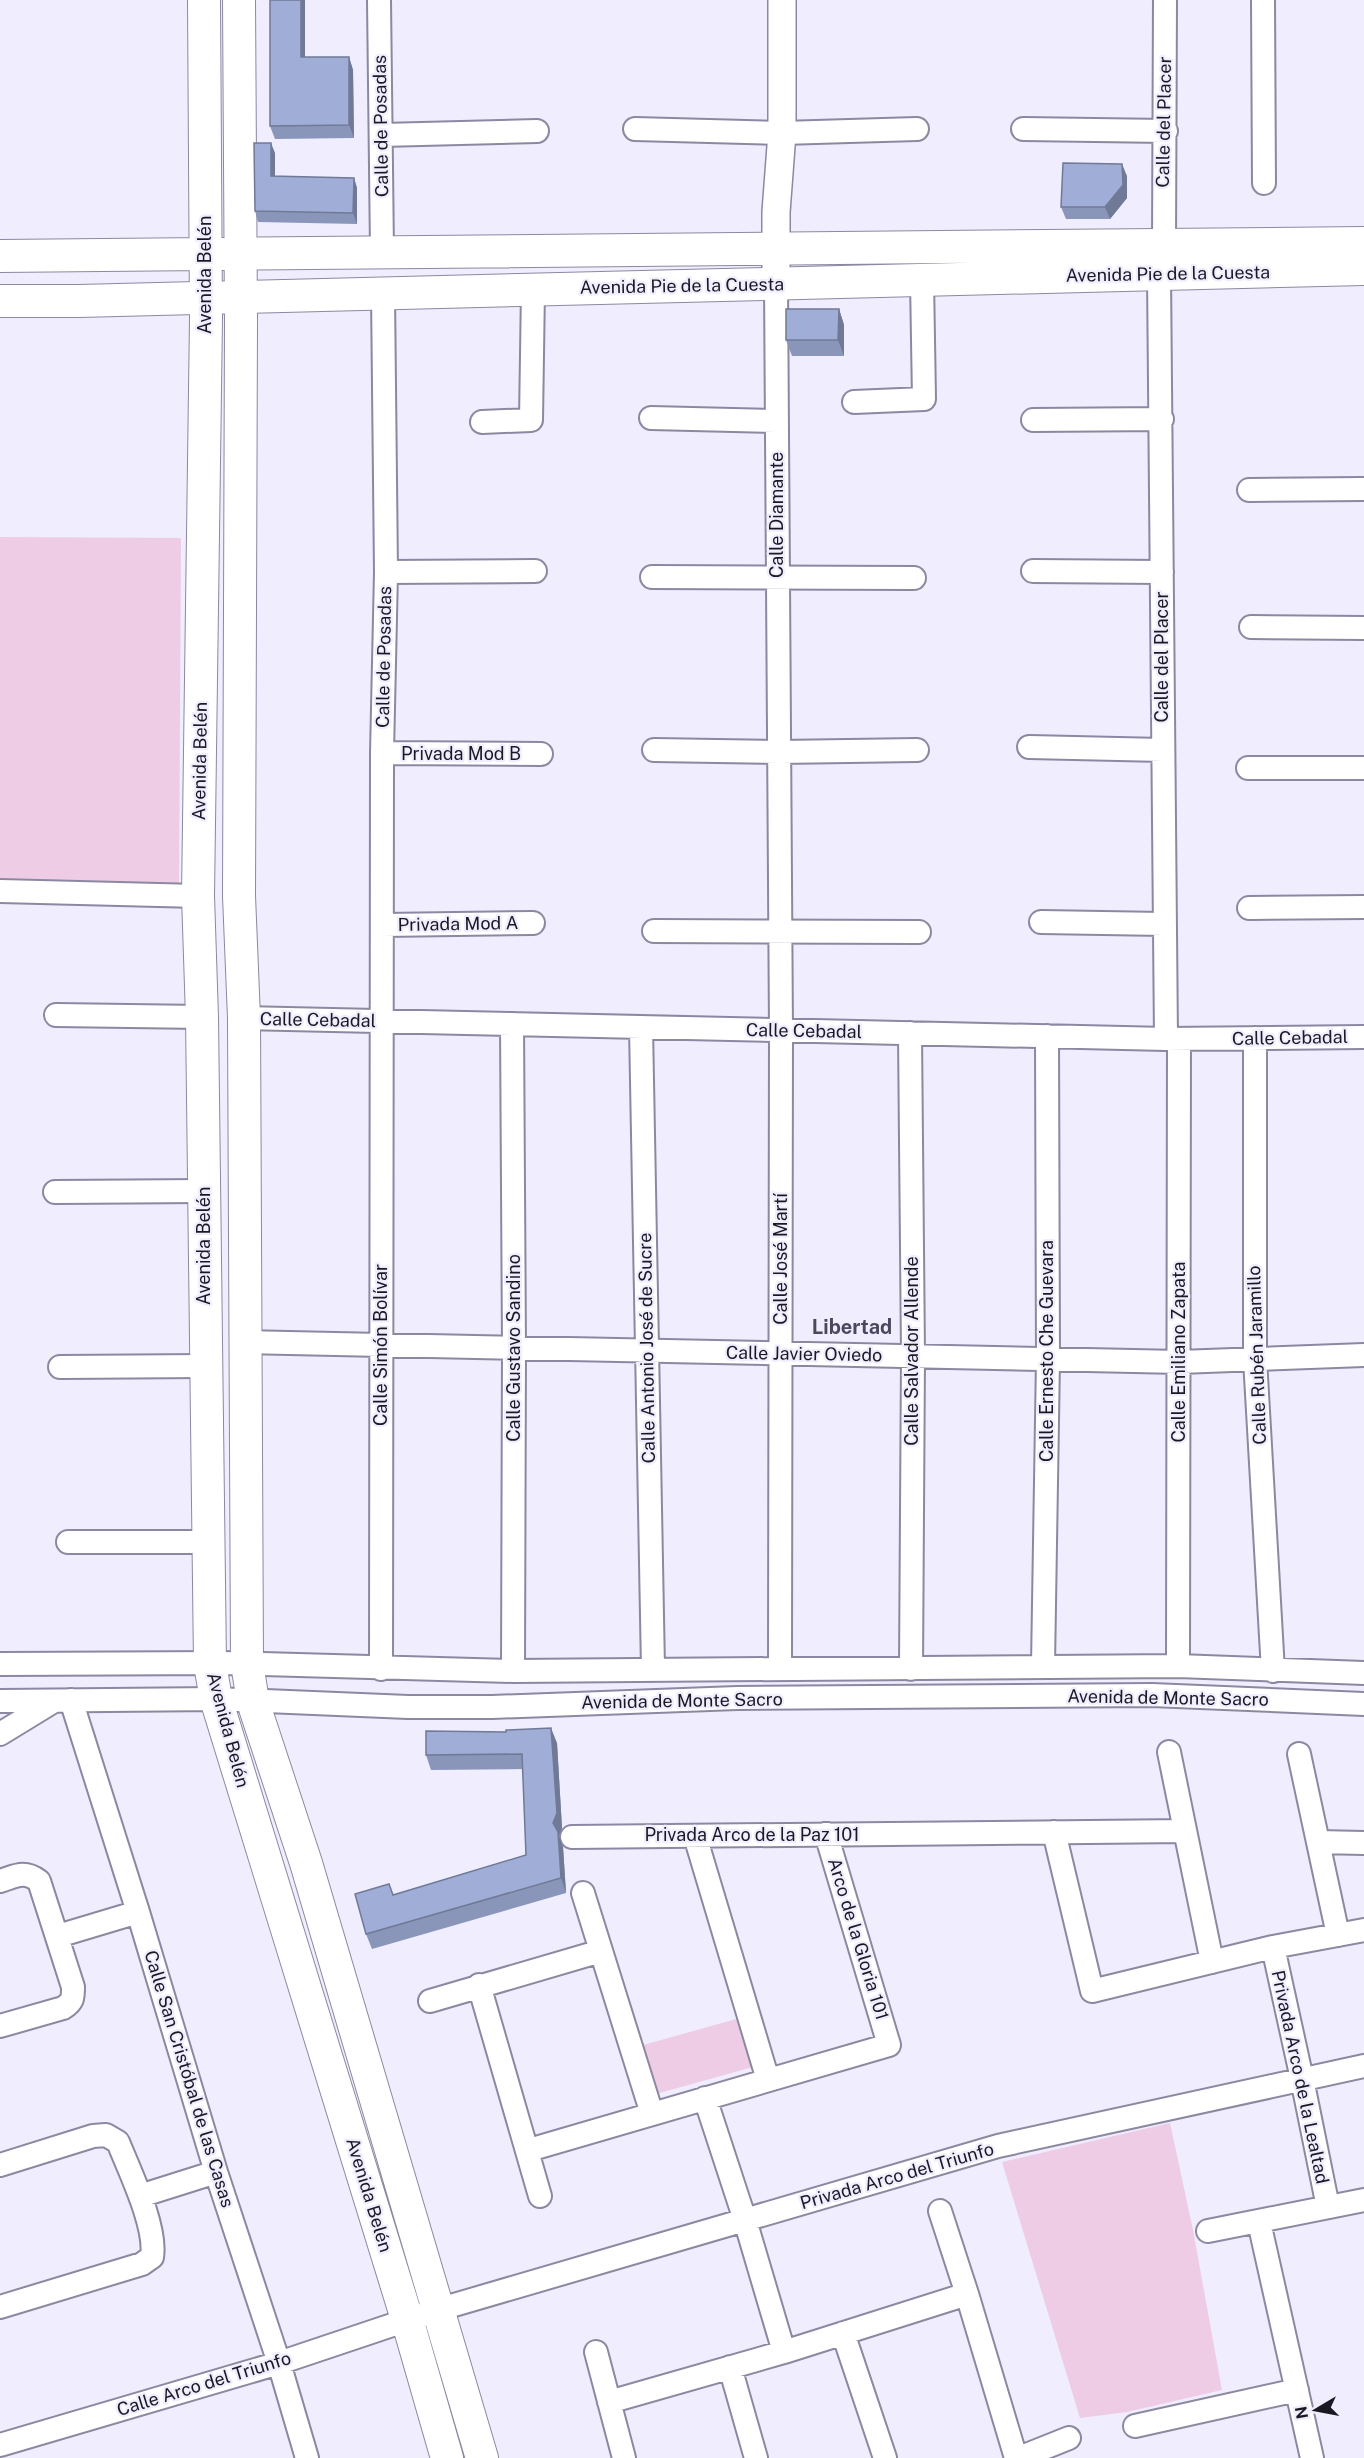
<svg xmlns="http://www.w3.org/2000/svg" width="1364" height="2458" font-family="'Public Sans',sans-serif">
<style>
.green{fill:#eecce5}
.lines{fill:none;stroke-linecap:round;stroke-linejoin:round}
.minor-casing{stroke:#8c88a1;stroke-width:26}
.tertiary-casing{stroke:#8c88a1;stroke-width:30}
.secondary-casing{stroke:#8c88a1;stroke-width:34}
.minor{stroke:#fff;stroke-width:22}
.tertiary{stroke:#fff;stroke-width:27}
.secondary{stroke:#fff;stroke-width:32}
.wall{fill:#8a96b9}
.shaded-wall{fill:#707a96}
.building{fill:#a0aed7;stroke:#707a96;stroke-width:1.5}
.labels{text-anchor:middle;stroke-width:4.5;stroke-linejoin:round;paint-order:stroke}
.street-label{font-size:18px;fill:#1a1822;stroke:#efedfe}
.neighbourhood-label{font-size:20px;font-weight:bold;fill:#4b475e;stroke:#efedfe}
</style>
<rect width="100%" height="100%" fill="#efedfe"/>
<path class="green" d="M0,537L181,538L179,886L0,885Z
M740,2018L753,2067L656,2094L643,2045Z
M1170,2123L1193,2230L1222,2390L1127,2412L1080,2418L1002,2162Z"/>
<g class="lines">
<defs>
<path id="minor" d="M379,0L382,251
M1263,0L1264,183
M635,129L782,133L917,129
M1023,129L1166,131
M382,135L537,131
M1164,245L1165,0
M1159,274L1166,1039
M776,283L781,1030L780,1668
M854,402L924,399L922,280
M651,418L776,421
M1033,420L1162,419
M482,422L531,420L533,289
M1249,490L1364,489
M1033,571L1162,572
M386,572L535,571
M652,577L914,578
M1251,627L1364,628
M1029,747L1163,750
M654,750L779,752L917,750
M382,753L541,754
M1248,768H1364
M0,891L198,896
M1249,908L1364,907
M1041,922L1164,924
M383,925L533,923
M654,931L919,932
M56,1015L202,1017
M244,1018L1166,1039L1364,1037
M512,1024L514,1348L513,1671
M641,1027L653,1669
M910,1033L913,1356L911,1669
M1255,1038V1359L1273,1671
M55,1192L204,1191
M244,1342L1180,1362L1364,1355
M60,1367L205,1366
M68,1542H208
M0,1664L224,1663L513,1671L1178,1666L1364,1673
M1043,1666L1048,1359L1047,1036
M1178,1666L1179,1039
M381,1669L382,753L386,572L383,293
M71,1700L138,1912L216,2172L279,2363L307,2458
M0,1701L216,1699L408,1707H492L737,1698L1152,1695L1364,1704
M0,1734L54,1701
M1169,1752L1212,1962
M1299,1754L1338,1935
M1054,1832L1092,1991L1273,1947L1364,1930
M695,1836L768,2080
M572,1837L1185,1831
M1318,1842L1364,1843
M0,1881C16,1876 24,1870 39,1881L73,1987C73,1998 73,2002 63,2008L0,2026
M583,1893L652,2114
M58,1936L138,1912
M1273,1947L1302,2079L1328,2207
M479,1985L540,2196
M430,2001L601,1951
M705,2098L745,2220L784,2352
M529,2150L889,2045L826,1834
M0,2165L93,2136L106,2135L118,2142C130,2172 157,2227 152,2257L142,2264L0,2307
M140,2196L216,2172
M940,2211L967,2294
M1259,2222L1312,2458
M1208,2231L1364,2200
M843,2333L885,2458
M596,2352L624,2458
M730,2367L756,2458
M609,2402L784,2352L967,2294L1016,2458
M1135,2426L1297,2390
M0,2445L279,2363L437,2310L998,2146L1364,2066
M1019,2458L1069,2438"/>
<path id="tertiary" d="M776,283V212L782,133V0"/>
<path id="secondary" d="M204,0L206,318L198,896L202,1017L210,1664L216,1699L407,2319L447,2458
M239,0L241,322L239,896L244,1018L247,1663L253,1702L306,1863L482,2458
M0,256L1364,243
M0,301H79L1364,269"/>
</defs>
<use href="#minor" class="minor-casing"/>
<use href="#tertiary" class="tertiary-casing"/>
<use href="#secondary" class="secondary-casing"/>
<use href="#minor" class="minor"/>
<use href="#tertiary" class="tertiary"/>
<use href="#secondary" class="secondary"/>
</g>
<path class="wall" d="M270,0H305V57H349L353,70L354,138L275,139L270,126Z
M275,153V176L354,178L357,188V224L258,222L255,211Z
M1127,176V198L1110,219H1066L1061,207Z
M839,309L844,325V356H792L786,340Z
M557,1743L562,1828L559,1836L563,1847L566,1893L372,1949L366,1934L393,1895L526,1855L523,1769L431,1770L426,1755Z"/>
<path class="shaded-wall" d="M301,0H305V70L301,57Z
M349,57L353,70L354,138L349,125Z
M271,143L275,153V187L271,176Z
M1122,164L1127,176V198L1110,219L1105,207Z
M354,178L357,188V224L353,213Z
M839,309L844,325V356L838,340Z
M551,1728L557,1743L562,1828L559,1836L563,1847L566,1893L561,1878L553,1823Z"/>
<path class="building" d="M270,0H301V57H349V125L270,126Z
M254,143H271V176L354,178L353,213L255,211Z
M1063,163L1122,164L1123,185L1105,207H1061Z
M786,309H839L838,340H786Z
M551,1728L557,1813L553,1823L558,1832L561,1878L366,1934L355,1894L389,1884L393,1895L526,1855L522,1754L426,1755V1731L506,1732V1730Z"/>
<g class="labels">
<g class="street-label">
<text transform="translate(1164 122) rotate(-89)" y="6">Calle del Placer</text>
<text transform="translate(381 126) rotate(-91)" y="6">Calle de Posadas</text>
<text transform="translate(1168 274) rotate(-1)" y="6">Avenida Pie de la Cuesta</text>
<text transform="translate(205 275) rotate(-90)" y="6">Avenida Belén</text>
<text transform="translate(682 286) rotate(-1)" y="6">Avenida Pie de la Cuesta</text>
<text transform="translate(777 515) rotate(-90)" y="6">Calle Diamante</text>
<text transform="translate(384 657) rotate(-89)" y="6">Calle de Posadas</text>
<text transform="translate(1162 657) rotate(-90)" y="6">Calle del Placer</text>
<text x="461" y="760">Privada Mod B</text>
<text transform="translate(200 761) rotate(-89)" y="6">Avenida Belén</text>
<text transform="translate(458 924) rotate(-1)" y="6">Privada Mod A</text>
<text transform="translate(318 1020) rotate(1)" y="6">Calle Cebadal</text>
<text transform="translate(804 1031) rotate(1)" y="6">Calle Cebadal</text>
<text transform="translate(1290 1038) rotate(-1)" y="6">Calle Cebadal</text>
<text transform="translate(204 1246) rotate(-90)" y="6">Avenida Belén</text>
<text transform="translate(781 1259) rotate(-90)" y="6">Calle José Martí</text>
<text transform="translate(381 1345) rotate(-90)" y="6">Calle Simón Bolívar</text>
<text transform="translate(514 1348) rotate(-90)" y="6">Calle Gustavo Sandino</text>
<text transform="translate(647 1348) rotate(-91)" y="6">Calle Antonio José de Sucre</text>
<text transform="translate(912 1351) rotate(-90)" y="6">Calle Salvador Allende</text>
<text transform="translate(1047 1351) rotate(-90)" y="6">Calle Ernesto Che Guevara</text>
<text transform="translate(1179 1352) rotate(-90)" y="6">Calle Emiliano Zapata</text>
<text transform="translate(804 1354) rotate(1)" y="6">Calle Javier Oviedo</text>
<text transform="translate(1257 1355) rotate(-92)" y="6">Calle Rubén Jaramillo</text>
<text transform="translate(1168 1698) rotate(1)" y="6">Avenida de Monte Sacro</text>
<text transform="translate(682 1701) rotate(-1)" y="6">Avenida de Monte Sacro</text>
<text transform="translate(228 1730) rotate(75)" y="6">Avenida Belén</text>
<text x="752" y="1841">Privada Arco de la Paz 101</text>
<text transform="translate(858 1939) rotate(73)" y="6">Arco de la Gloria 101</text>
<text transform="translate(1300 2077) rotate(78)" y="6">Privada Arco de la Lealtad</text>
<text transform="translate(189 2079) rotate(73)" y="6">Calle San Cristóbal de las Casas</text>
<text transform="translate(897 2176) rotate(-16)" y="6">Privada Arco del Triunfo</text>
<text transform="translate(369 2195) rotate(73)" y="6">Avenida Belén</text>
<text transform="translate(204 2384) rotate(-17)" y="6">Calle Arco del Triunfo</text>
</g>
<g class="neighbourhood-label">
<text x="852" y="1334">Libertad</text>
</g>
</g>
<g transform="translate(1316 2410) rotate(260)" stroke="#efedfe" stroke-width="4.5" paint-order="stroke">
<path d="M0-4.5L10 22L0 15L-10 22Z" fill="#1a1822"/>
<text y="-9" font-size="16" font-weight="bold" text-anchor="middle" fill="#1a1822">N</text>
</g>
</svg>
